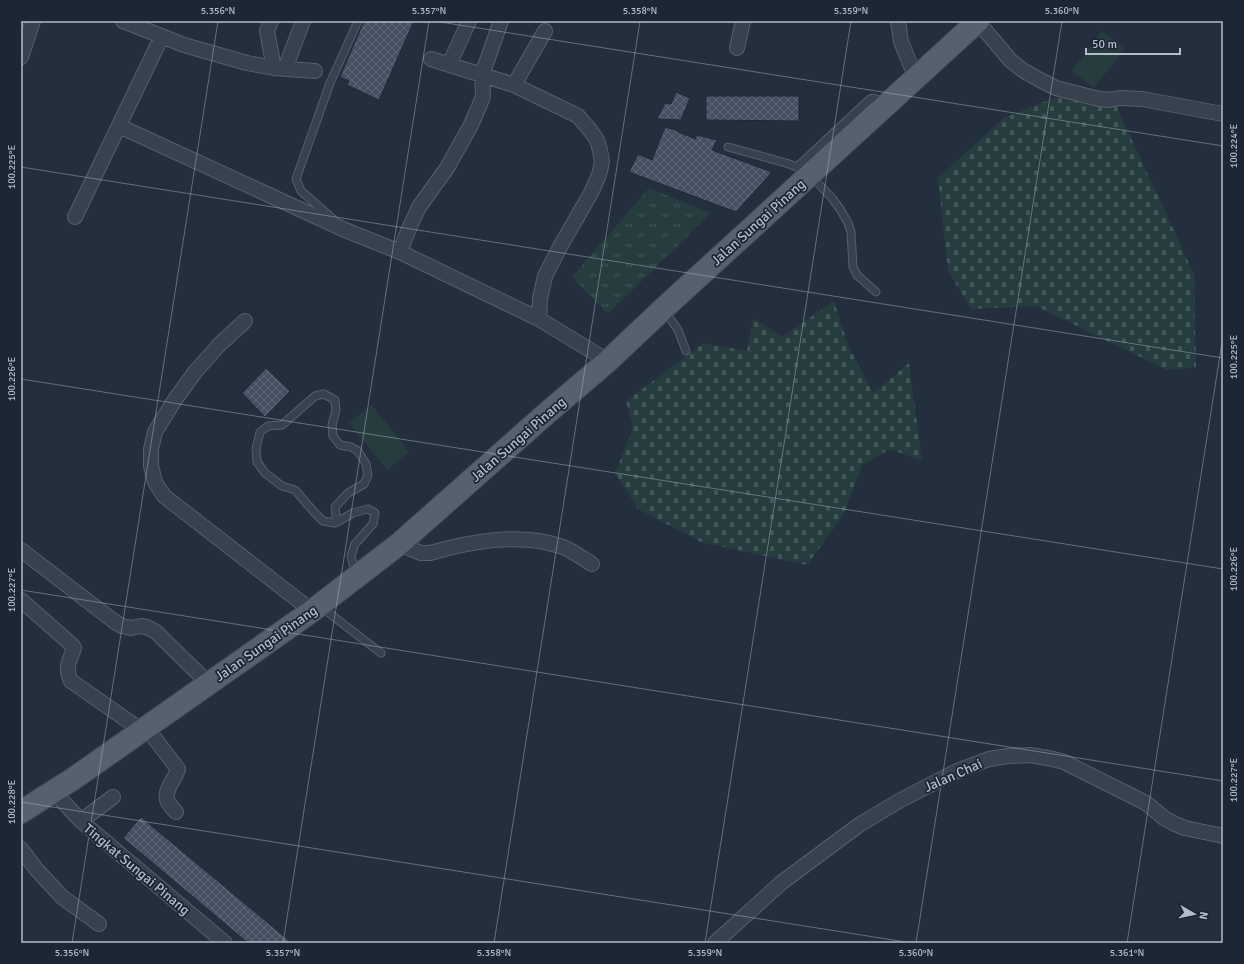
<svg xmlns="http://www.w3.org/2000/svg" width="1244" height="964" font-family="Signika,sans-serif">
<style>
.grass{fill:url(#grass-tufts)}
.cemetery{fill:url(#cemetery-stones)}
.pitch{fill:#263c3f}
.building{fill:url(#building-cross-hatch);stroke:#1f2835}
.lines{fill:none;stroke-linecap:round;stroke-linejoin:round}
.service-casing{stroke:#565f6c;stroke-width:9}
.minor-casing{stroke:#565f6c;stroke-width:16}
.primary-casing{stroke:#414a57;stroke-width:24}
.service{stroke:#38414e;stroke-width:7}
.minor{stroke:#38414e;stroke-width:14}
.primary{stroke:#56606e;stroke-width:22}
.ticks{fill:none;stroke:#b4bcc9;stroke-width:1;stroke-opacity:0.45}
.labels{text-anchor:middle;stroke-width:3.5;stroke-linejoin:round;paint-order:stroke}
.street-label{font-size:14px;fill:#b4bcc9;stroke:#1d2633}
.neatline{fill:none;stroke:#b4bcc9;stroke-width:1.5}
.ticks-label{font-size:10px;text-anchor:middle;fill:#b4bcc9}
</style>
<defs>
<pattern id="grass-tufts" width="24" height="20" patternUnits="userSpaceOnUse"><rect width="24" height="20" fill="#263c3f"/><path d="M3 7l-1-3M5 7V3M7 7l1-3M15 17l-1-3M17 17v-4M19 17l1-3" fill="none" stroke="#435659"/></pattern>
<pattern id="cemetery-stones" width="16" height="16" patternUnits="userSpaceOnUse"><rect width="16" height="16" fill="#263c3f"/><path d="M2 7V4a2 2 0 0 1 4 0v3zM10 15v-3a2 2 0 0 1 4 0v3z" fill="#435659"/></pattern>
<pattern id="building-cross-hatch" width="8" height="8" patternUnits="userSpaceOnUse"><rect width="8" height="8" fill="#455162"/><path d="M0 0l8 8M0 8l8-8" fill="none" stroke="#5d6877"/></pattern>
</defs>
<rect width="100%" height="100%" fill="#242f3e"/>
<path class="grass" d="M649,188L711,213L608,314L572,277Z"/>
<path class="cemetery" d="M1068,92L1113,99L1194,274L1196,367L1167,370L1036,306L971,309L948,271L938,178L1004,118Z
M834,301L848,345L873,393L909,363L922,461L890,449L862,465L843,516L807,565L701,542L638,509L615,473L633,429L626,401L704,343L747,351L753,318L782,337Z"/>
<path class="pitch" d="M1102,31L1125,48L1094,88L1072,71Z
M372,405L409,452L387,470L349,423Z"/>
<path class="building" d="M364,21H414L379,100L347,85L349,81L340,77Z
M676,92L690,98L681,120L657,119L665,103L671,104Z
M706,96H799V121L706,120Z
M665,127L676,130V131L695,139L697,135L717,140L712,150L772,172L736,212L629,172L638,154L652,160Z
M266,368L290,391L265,417L242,393Z
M141,817L292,943H248L123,838Z"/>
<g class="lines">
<defs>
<path id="service" d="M728,147L786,163L797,167L810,175L832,198L840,209L848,223L851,232L853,267L857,275L876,292
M797,167L870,99L873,98L885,102
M333,219L301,191L296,179L330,83L358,21
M664,310L678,330L686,351
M335,523L336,515L335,507L348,493L364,484L368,475L366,464L358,451L351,447L340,445L333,436L332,425L336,410L335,400L324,394L315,396L282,425L268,426L260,432L256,449L257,462L265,473L282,486L295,490L314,512L323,521L335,523L353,513L368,509L375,513L373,524L355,544L351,556L356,575
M321,607L381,653"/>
<path id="minor" d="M123,21L184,45L247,63L274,68L315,71
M271,21L267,31L274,68
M898,21L901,42L916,78
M978,22L1011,61L1024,71L1040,80L1056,88L1095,98L1107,100L1121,98L1142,99L1223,114
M737,48L743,21
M21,57L33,21
M431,59L514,85L578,116L590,130L597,140L600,150L602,162L599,175L591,193L561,245L545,276L540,299L539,319
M449,65L469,21
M285,69L303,21
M514,85L545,31
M119,126L345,230L400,252L539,319L608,361
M75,217L162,36
M400,252L408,231L419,207L447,168L471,125L483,97L482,75L501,21
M245,321L219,345L195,372L174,401L155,432L151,449V466L155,482L164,496L312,611
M399,544L421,553H430C472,541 521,532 563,547C573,551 582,558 592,564
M21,550L115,622L122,626L131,628L141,626L147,627L156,632L208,683
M21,600L72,645L74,648C70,661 64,667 71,681L141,730
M146,727L178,769C176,779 162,791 168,802C170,805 173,809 176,812
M53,791L81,821L225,943
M81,821L113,797
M21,849L37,870L62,897L99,924
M715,943L781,883L859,825L899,801L957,771L989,759L1008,756L1030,755L1053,759L1064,762L1146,803L1164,818L1175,824L1185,828L1223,836"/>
<path id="primary" d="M21,812L73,779L312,611L399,544L547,413L608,361L663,309L978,21"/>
</defs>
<use href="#service" class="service-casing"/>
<use href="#minor" class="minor-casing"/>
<use href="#primary" class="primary-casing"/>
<use href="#service" class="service"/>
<use href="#minor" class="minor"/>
<use href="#primary" class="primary"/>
</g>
<path class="ticks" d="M434,21L1223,146M21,167L1223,358M21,379L1223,569M21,590L1223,781M21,802L912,943M72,943L218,21M283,943L429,21M494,943L640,21M705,943L851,21M916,943L1062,21M1127,943L1223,336"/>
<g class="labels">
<g class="street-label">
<text transform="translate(758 222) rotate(-42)" y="5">Jalan Sungai Pinang</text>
<text transform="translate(518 439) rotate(-41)" y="5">Jalan Sungai Pinang</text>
<text transform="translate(266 643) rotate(-35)" y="5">Jalan Sungai Pinang</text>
<text transform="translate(953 775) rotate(-24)" y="5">Jalan Chai</text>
<text transform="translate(137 869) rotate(40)" y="5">Tingkat Sungai Pinang</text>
</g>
</g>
<rect width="1244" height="964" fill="none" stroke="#1d2633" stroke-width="44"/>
<g transform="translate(1194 914) rotate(99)" stroke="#1d2633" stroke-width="3" paint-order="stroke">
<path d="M0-3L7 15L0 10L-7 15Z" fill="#b4bcc9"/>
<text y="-6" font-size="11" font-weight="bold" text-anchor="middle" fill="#b4bcc9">N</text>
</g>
<path d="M1086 48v6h94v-6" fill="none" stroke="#b4bcc9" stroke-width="2"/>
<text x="1092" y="48" font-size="12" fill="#b4bcc9" stroke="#1d2633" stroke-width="3" paint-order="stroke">50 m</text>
<rect x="22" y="22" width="1200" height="920" class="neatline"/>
<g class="ticks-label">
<text x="218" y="14">5.356°N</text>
<text x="429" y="14">5.357°N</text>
<text x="640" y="14">5.358°N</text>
<text x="851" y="14">5.359°N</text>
<text x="1062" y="14">5.360°N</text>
<text transform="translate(1233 146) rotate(-90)" y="4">100.224°E</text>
<text transform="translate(11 167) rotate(-90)" y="4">100.225°E</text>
<text transform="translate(1233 357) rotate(-90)" y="4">100.225°E</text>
<text transform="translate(11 379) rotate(-90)" y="4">100.226°E</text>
<text transform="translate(1233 569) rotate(-90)" y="4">100.226°E</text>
<text transform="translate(11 590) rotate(-90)" y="4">100.227°E</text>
<text transform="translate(1233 780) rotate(-90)" y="4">100.227°E</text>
<text transform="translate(11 802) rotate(-90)" y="4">100.228°E</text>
<text x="72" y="956">5.356°N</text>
<text x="283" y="956">5.357°N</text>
<text x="494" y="956">5.358°N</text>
<text x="705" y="956">5.359°N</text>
<text x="916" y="956">5.360°N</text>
<text x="1127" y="956">5.361°N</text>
</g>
</svg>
